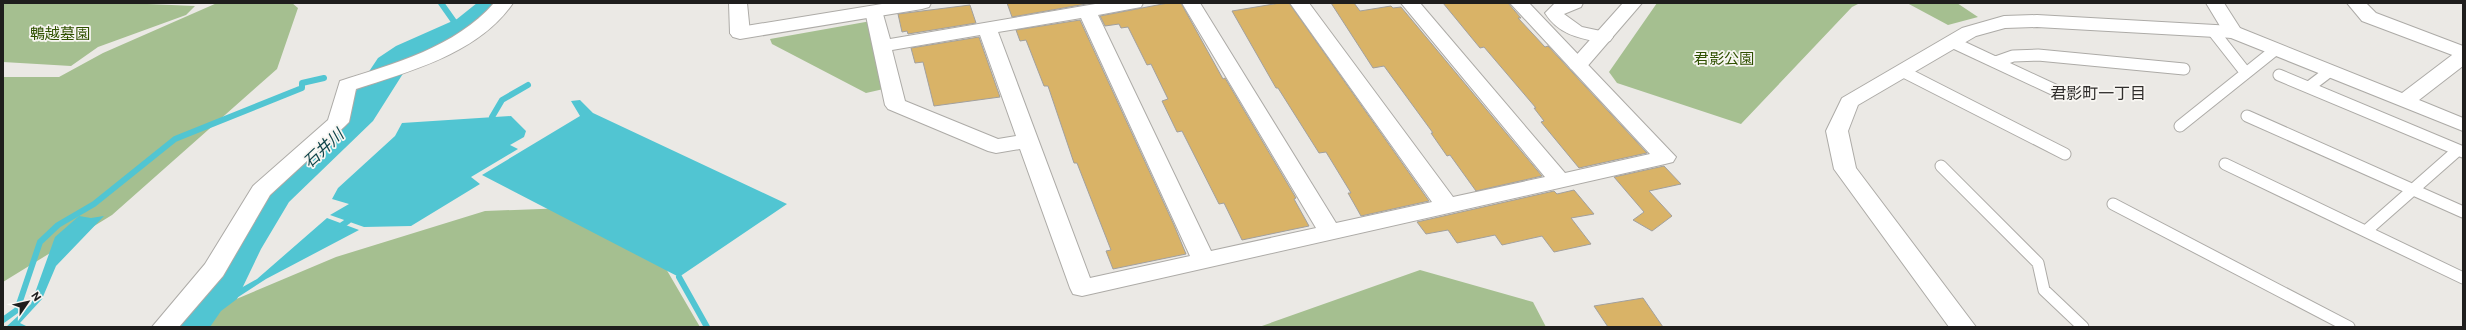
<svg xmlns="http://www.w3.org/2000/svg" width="2466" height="330" font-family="Commissioner,'Noto Sans JP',sans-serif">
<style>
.green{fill:#a5bf90}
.water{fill:#51c5d2}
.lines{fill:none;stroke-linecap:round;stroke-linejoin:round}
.stream{stroke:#51c5d2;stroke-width:6}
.river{fill:#51c5d2;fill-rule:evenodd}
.building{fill:#d9b367;stroke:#a2a09d}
.lane-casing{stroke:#adaba7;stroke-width:13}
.street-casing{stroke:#adaba7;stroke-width:2}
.secondary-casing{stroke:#adaba7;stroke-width:2}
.lane{stroke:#fff;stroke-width:11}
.street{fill:#fff;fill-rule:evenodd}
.secondary{fill:#fff;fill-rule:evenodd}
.labels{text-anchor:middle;stroke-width:3.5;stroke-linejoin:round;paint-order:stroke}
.park-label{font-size:15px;fill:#2f5000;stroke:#f8f6f2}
.neighbourhood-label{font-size:16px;fill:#302e2c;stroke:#f8f6f2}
.water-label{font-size:16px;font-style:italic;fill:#10454a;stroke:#f8f6f2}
</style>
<rect width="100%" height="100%" fill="#ebe9e5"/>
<path class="green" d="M3,3H124L195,6L186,15L98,47L71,66L3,62Z
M217,3H292L298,8L277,69L112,215L3,282V77H59L103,53Z
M1657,3H1860L1852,7L1741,124L1617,83L1609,72Z
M1907,3H1957L1978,17L1948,25Z
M871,21L888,88L866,93L772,44L770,39Z
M567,208L665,267L700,327H170L336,257L485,211Z
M1420,270L1533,302L1546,327H1259Z"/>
<path class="water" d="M580,100L593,113L787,204L679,277L482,175L580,116L571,101Z
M511,116L526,131L524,137L510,145L518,149L471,177L480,184L411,226L364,227L330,215L349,204L332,199L338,188L395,136L402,123Z
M79,216L91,218L104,216L56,266L42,299L20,323L28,327H6L31,304L55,237Z
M327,218L359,230L266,279L192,327L209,306L257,279Z"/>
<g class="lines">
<path class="stream" d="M441,3L460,30
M492,117L502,100L528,85
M338,228L348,221
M679,277L707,327
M3,320L17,310L40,242L58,225L94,204L175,139L302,88V83L324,78
M188,324L207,312"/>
<path class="river" d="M477,3H509L497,22L481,33L420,60L404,72L373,121L289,202L261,249L237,299L221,311L210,327H163L189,289L205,279L219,249L260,185L346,106L378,58L396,46L457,19Z"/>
</g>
<path class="building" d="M1007,3H1092L1012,17Z
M1168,3H1181L1223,79L1225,78L1296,198L1294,199L1309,226L1242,240L1224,203L1219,204L1182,131L1177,132L1162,101L1168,99L1151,64L1147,65L1128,27L1121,28L1119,24L1105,26L1100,16Z
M1280,3H1289L1429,201L1361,216L1348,193H1351L1326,152L1319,153L1278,88H1276L1232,11Z
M1331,3H1354L1360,11L1391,6L1393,8L1401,7L1542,176L1476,191L1450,155L1447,156L1431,133H1433L1384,66L1373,68Z
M1443,3H1508L1521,18H1518L1545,47L1548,46L1647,153L1579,168L1541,122L1544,121L1534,108H1536L1484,47L1480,48Z
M970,5L976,23L908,34L907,31L902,32L898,14Z
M1080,20L1174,225L1186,254L1113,269L1106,251L1111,250L1077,163H1074L1048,86H1044L1026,40L1020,41L1016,30Z
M979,37L1000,97L934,106L923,62L915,63L911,48Z
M1664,166L1681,184L1649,191L1672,216L1652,231L1633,220L1644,212L1614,177Z
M1574,190L1594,214L1571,218L1591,244L1554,252L1542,236L1502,245L1495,235L1457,243L1448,230L1426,234L1417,222L1554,191L1557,194Z
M1643,298L1663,327H1608L1594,306Z"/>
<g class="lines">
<defs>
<path id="lane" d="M2213,31L2246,73
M1952,42L2059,92
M1996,62L2013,56L2038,55L2184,69
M1902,71L2065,154
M2279,75L2463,152
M2309,87L2330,71
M2247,116L2463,212
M2180,126L2275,50
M2225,164L2463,278
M1941,166L2038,263L2044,290L2083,327
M2113,204L2349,327
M2366,231L2458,150"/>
<path id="street" d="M494,3H513C479,53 411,71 356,89L349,122L345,126L270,195L223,276L179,327H152L205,264L253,186L328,120L340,81C393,64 456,47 494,3Z
M729,3H747L750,33L747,37H733L730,33Z
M1101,3H1143L1141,7L1098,15L1211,251L1316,228L1182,3H1200L1336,223L1432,202L1290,3H1309L1453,197L1545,177L1401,3H1420L1565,173L1650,154L1510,3H1529L1676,157L1673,162L1665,164L1082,296L1073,294L1070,288L1020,149L996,153L988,151L888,109L885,105L865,11L867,7H881L890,39ZM1081,18L1190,256L1090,278L998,32ZM980,35L1016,136L998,139L905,101L892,50Z
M1555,3H1583L1581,7L1564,14L1582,27L1610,33L1613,37L1610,41L1603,43C1579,38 1559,35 1545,13Z
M2206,3H2224L2240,28L2402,93L2456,52L2463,50V66L2419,100L2463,118V131L2226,36Z"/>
<path id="secondary" d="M888,3H931L929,7L922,9L740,39L733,37L730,33L733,29L740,27Z
M1623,3H1642L1585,69L1578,71L1571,69L1568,65L1571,61Z
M2347,3H2366L2376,13L2463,46V59L2362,21Z
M2037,15L2233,26L2240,28L2243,32L2240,36L2233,38L2037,27L2005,28L1976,36L1858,105L1848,131L1856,168L1976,327H1949L1834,169L1826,131L1842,98L1962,28L2004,16Z"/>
</defs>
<use href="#lane" class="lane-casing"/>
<use href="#street" class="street-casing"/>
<use href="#secondary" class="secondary-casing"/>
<use href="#lane" class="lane"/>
<use href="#street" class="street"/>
<use href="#secondary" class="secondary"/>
</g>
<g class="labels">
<g class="park-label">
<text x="60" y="39">鵯越墓園</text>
<text x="1724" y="64">君影公園</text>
</g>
<g class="neighbourhood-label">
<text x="2098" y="99">君影町一丁目</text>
</g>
<g class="water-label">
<text transform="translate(323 148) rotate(-43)" y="6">石井川</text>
</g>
</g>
<rect width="2466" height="330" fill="none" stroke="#1f1e1d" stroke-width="8"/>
<g transform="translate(28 302) rotate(56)" stroke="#f8f6f2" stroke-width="3" paint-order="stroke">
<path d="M0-3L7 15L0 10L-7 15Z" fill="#1f1e1d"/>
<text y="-6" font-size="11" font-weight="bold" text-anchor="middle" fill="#1f1e1d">N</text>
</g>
</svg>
